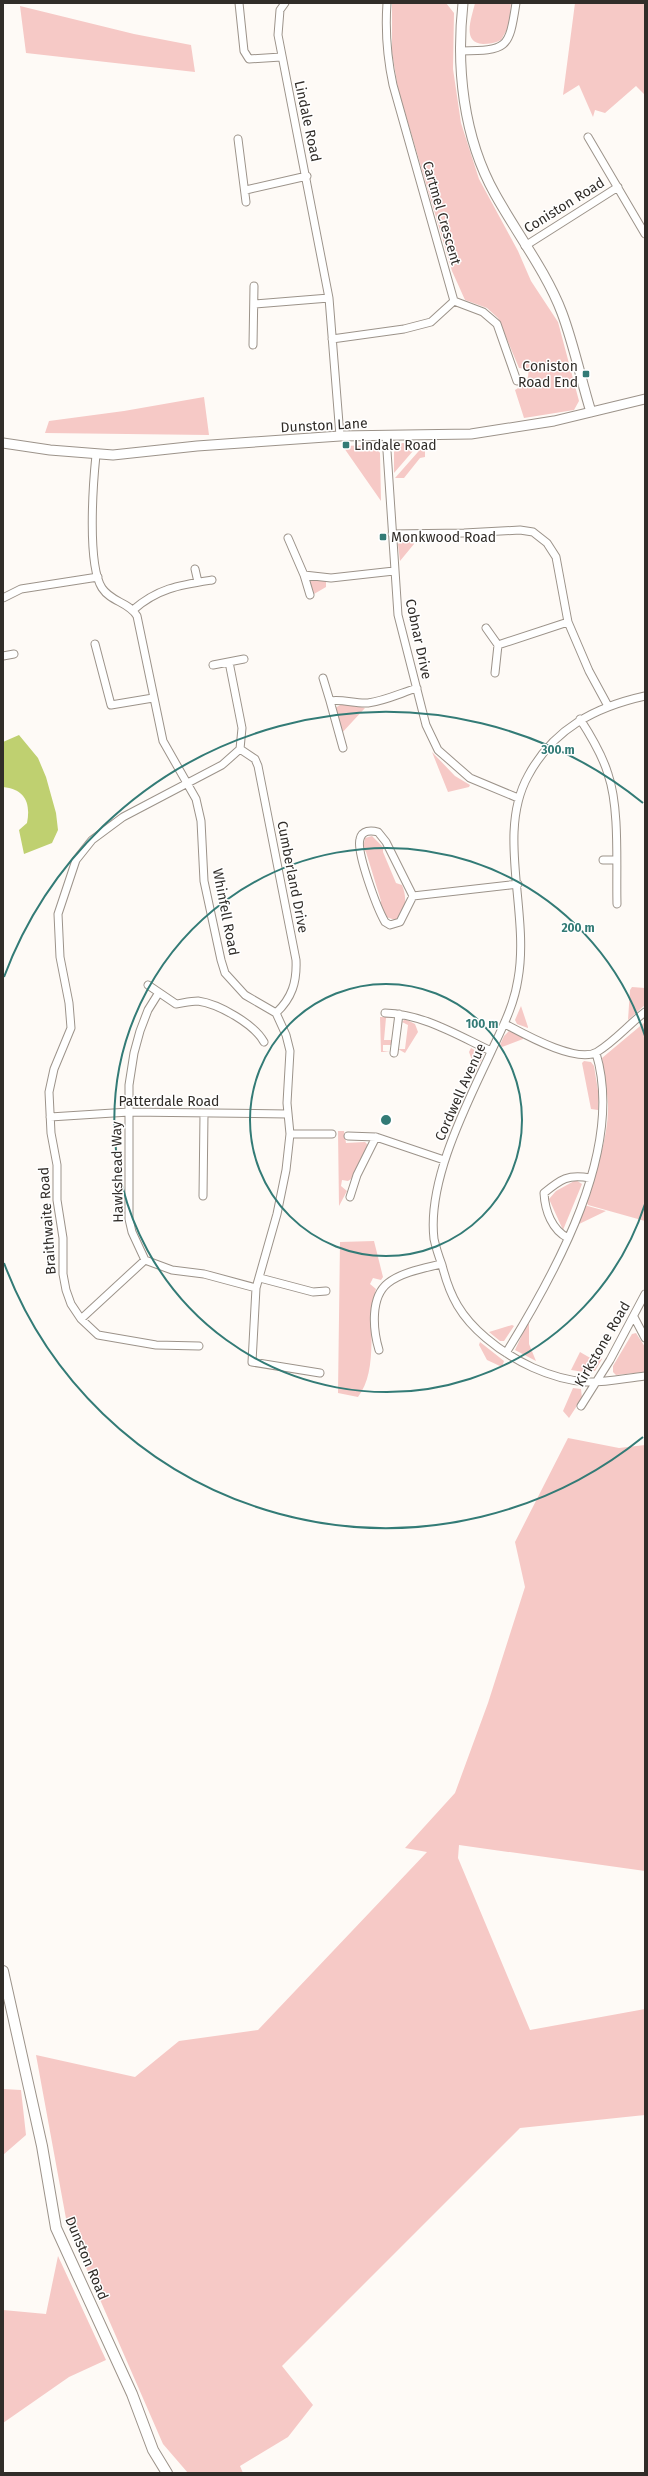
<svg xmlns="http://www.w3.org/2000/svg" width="648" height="2476" font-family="'Fira Sans',sans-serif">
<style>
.green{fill:#f6c9c6}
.water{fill:#bfd070}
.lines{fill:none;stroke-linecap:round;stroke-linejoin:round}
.minor-casing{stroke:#9c938a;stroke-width:9}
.tertiary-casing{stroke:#9c938a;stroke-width:11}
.secondary-casing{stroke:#9c938a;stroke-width:12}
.minor{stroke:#fff;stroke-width:7}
.tertiary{stroke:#fff;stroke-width:9}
.secondary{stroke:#fff;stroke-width:10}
.ring{fill:none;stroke:#337b76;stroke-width:2}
.poi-dot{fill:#337b76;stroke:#fff;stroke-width:1.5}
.labels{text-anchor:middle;stroke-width:3;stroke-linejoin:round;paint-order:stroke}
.street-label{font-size:14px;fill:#312d29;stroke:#fff}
.poi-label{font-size:14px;fill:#312d29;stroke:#fff;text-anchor:start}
.centre{fill:#337b76;stroke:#fff;stroke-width:2}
.ring-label{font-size:12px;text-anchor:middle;font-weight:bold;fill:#337b76;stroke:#fff;stroke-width:3;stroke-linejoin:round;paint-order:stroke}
</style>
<rect width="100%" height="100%" fill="#fefaf6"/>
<path class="green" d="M392,3H446L454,13L453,69L461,123L479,179L518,251L531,281L558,322L579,401L574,410L524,418L515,390C524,385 530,380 528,369L519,368L498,318L487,308L465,300L452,271L398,89L392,52Z
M475,3H511L509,26L501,40C495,43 489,44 483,44C461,43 472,17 475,3Z
M575,3H645V95L636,86L605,113L595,110L593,117L579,85L563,95Z
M20,6L134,34L191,45L195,72L26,53Z
M204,397L209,435L45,433L49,421L124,411Z
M402,443L419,444L394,473V452Z
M425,444V457L420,458L404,478H395Z
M370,445L376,447L380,453L381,501L344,448V446Z
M405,538L412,540L414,544L400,561L398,544Z
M310,579L326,581V587L314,594L310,583Z
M342,704L365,708L340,735L335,708Z
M432,752L455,776L470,785L469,787L448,792Z
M372,836L383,847V852L396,883L402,885C407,896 407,914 395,920L386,917L379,905L381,901L366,852L363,848L365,838Z
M632,987L645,988V1005L628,1020L630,990Z
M521,1006L528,1027V1028L517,1024L515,1020Z
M380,1017H392L386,1018L384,1040H392V1045H383V1051L390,1052H381Z
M405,1019L415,1024L418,1032L405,1053L398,1049H405L408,1025L402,1022Z
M645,1022V1221L588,1205L586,1201C596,1170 609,1137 608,1104C607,1088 604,1073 602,1058Z
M509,1031L523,1037V1039L502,1047L500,1045L504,1036Z
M471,1048L481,1054L482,1059L476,1071L469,1052Z
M584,1061L591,1062L594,1066L599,1097L598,1110L591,1109L582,1063Z
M338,1131H344L346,1143L365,1142L368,1145L351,1179L348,1181L342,1180L341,1186L347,1191L339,1206Z
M576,1180L582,1184L563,1230L549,1199L556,1191Z
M584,1205L606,1211L577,1225Z
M374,1241L383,1277L381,1280L373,1278L370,1284L376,1289C366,1323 380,1368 358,1397L338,1393L340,1242Z
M527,1324H529V1344L536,1361L515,1350Z
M512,1325L514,1326L504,1341H500L489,1332Z
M636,1333L645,1347V1372L616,1375L613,1372V1366L632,1334Z
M480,1342L504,1361L502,1367L487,1360L479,1345Z
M580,1352L592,1359L595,1355L602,1359L595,1371L584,1372L571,1370Z
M573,1388L581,1389L582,1398L569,1418L563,1411Z
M568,1438L619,1448L645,1445V1871L459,1845L458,1858L530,2030L645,2009V2115L520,2128L282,2366L313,2405L288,2437L240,2466L243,2473H188L163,2444L67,2224L36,2055L135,2077L179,2041L258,2030L427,1852L405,1848L455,1793L488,1703L525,1587L515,1542Z
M3,2089L21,2090L26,2135L3,2155Z
M58,2256L106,2360L69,2377L3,2423V2310L46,2314Z"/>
<path class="water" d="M19,735L38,758L46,777L56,813L58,830L52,843L24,854L19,830L27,823C31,803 25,789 3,787V742Z"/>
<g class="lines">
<defs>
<path id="minor" d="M239,3L244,51L249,59L281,57
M285,3L280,10L278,35L329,298L340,436
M460,51C507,50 509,50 516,3
M588,137L645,234
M238,139L246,202
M246,190L307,176
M525,246L618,187
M454,301L483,312L497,324L517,381
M255,304L329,298
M332,339L404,329L431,322L454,301L393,85C387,57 385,31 387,3
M253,345L254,286
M386,436L398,615L426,725L438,750L470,778L518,798
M96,455C93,484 87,564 102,588C111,602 129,602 137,616L163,741L196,799L201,821L204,881L221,960L225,973L245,995L276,1013L286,1035L290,1051L287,1103L290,1134L286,1170L277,1214L256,1288L252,1362L320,1373
M392,534L464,533L520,530L533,532L547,543L556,557L568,622L589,671L608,706
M288,538L304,575L331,578L394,571
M195,569L198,582
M304,575L310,595
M3,598L21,589L98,577
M133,610C158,588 180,585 212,580
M486,628L498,645
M95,644L111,705L153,698
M3,656L14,654
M213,665L244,659
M495,673L498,645L568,622
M323,678L330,701C343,699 355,704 368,703C384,701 401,693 417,688
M645,696C595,707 553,729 528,776C496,834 530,913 518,979C514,1006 502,1028 491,1052C467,1104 427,1180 434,1239C436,1248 439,1257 442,1265C450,1297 461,1317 486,1338C513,1361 550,1379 586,1382C605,1383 626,1378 645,1376
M330,701L343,748
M580,719C591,736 602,754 608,774C620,809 616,866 617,904
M240,749L255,759L258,766L296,960C297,982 292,998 276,1013
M603,860H616
M413,896L400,922L390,925L385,922C377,908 356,852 360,839C362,830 371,830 378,832L386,842L413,896L518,884
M148,985L176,1004C183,1003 191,1001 198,1001C219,1004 254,1024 264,1042
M158,994L148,1010L140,1031L134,1053L129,1085V1219L132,1232L145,1260L172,1270L204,1274L256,1288
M385,1013C423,1014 457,1035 491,1051
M505,1024C524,1034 577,1064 597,1052C615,1041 628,1025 645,1012
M394,1053L399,1014
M50,1117L129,1112L287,1114
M290,1134H332
M348,1136L376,1137L444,1160
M203,1196L204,1114
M350,1197L357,1175L376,1137
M568,1238C552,1230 545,1211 544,1193C561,1179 568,1174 590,1178
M260,1278L313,1292L326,1291
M634,1317L645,1338
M81,1319L145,1260
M199,1346L156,1345L98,1335L81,1319L71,1304L66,1290L63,1274V1238L57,1200V1165L51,1133L49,1092L54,1069L71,1028L69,1003L60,957L58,914L76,860L92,840L123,817L222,765L240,749L242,728L229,662
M379,1350C373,1330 370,1297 388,1283C402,1272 425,1268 441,1264
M506,1353C556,1272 625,1149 596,1053
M581,1406L610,1360L645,1294"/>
<path id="tertiary" d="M463,3C456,67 463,137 495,194C516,232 547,273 562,313C574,345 581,380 591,412
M3,443L50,450L113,455L197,446L340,436L471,434L554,421L645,399"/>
<path id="secondary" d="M3,1971L42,2146L56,2228L132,2394L153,2450L167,2473"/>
</defs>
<use href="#minor" class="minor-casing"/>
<use href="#tertiary" class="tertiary-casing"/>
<use href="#secondary" class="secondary-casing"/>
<use href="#minor" class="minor"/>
<use href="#tertiary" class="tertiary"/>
<use href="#secondary" class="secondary"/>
</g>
<g class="ring">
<circle cx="386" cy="1120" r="136"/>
<path d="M645 1204A272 272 0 1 1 645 1036"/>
<path d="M643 1437A408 408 0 0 1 4 1263M4 977A408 408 0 0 1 643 803"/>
</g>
<g class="poi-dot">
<rect x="582" y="370" width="8" height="8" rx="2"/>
<rect x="342" y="441" width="8" height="8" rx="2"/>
<rect x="379" y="533" width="8" height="8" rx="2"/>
</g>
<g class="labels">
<g class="street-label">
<text transform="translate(308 121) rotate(78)" y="5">Lindale Road</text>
<text transform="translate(564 205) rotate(-32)" y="5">Coniston Road</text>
<text transform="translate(442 213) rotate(74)" y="5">Cartmel Crescent</text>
<text transform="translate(324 425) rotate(-3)" y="5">Dunston Lane</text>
<text transform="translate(419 639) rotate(78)" y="5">Cobnar Drive</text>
<text transform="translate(293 877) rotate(79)" y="5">Cumberland Drive</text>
<text transform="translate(226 912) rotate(79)" y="5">Whinfell Road</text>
<text transform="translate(460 1092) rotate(-66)" y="5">Cordwell Avenue</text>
<text x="169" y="1106">Patterdale Road</text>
<text transform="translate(117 1172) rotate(-91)" y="5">Hawkshead Way</text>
<text transform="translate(47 1221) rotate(-94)" y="5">Braithwaite Road</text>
<text transform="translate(602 1344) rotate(-60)" y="5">Kirkstone Road</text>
<text transform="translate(87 2258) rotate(67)" y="5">Dunston Road</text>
</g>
<g class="poi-label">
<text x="578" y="371" text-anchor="end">Coniston<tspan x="578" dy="16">Road End</tspan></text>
<text x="354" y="450">Lindale Road</text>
<text x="391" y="542">Monkwood Road</text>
</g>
</g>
<circle cx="386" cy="1120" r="6" class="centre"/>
<g class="ring-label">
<text x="558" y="754">300 m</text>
<text x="578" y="932">200 m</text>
<text x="482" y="1028">100 m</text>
</g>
<rect width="648" height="2476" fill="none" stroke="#312d29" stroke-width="8"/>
</svg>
